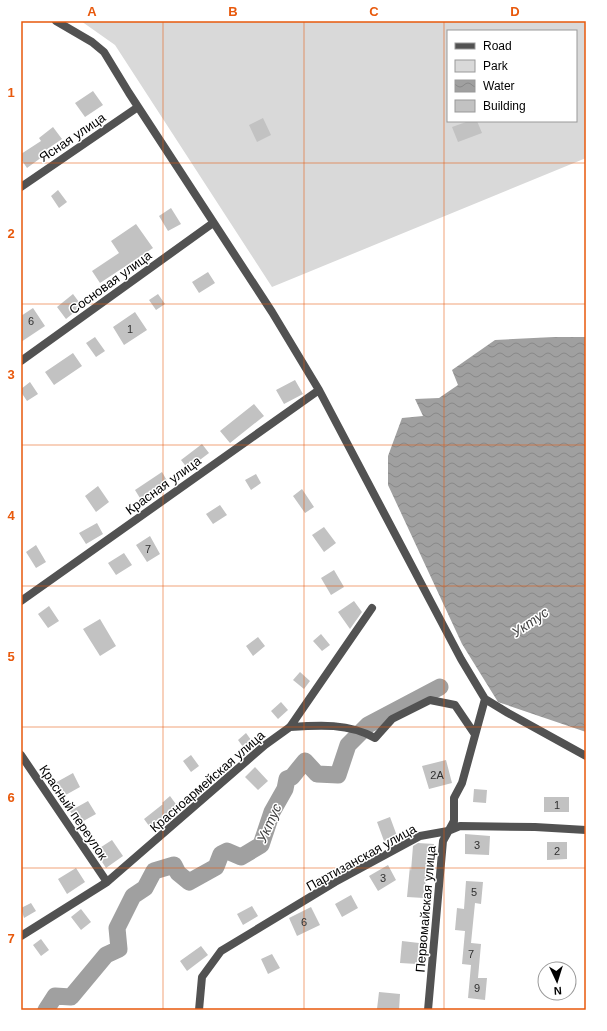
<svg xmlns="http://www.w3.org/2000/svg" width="607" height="1031" font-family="Arial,sans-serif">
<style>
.green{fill:#d9d9d9;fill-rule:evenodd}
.water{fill:url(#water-waves)}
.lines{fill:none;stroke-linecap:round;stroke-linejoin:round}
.river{stroke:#a0a0a0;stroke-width:17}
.building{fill:#c2c2c2}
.street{stroke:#525252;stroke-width:8}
.grid{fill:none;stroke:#e8590c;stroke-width:1;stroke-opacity:0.55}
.labels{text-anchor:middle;stroke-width:3;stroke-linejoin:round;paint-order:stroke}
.number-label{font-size:11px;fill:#303030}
.street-label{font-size:13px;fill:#000;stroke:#fff}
.water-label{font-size:14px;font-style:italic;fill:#414141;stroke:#fff}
.neatline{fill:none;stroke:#e8590c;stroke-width:1.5}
.grid-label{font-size:13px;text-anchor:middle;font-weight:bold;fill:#e8590c}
</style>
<defs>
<pattern id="water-waves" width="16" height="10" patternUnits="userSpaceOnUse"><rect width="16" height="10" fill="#a0a0a0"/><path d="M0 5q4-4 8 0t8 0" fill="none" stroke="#888"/></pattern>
</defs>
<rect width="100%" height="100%" fill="#fff"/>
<path class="green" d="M81,21H586V158L272,287L115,45ZM448,31H576V121H448Z"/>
<path class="water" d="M554,337H586V732L498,702L462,644L388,485V456L402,418L423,416L415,399L439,398L458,385L452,370L495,340Z"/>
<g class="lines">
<path class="river" d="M46,1010L55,996L71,997L106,955L119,949L117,928L133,896L145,888L154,871L174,865L178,873L189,882L216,867L221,854L227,851L241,857L261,845L272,812L285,789L287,779L292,777L305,761L317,774L338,775L348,745L368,725L440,687"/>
</g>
<path class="building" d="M93,91L103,105L85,117L75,103Z
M263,118L271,135L257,142L249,125Z
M469,121H477L482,133L458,142L452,127Z
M53,127L62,139L40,154L42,157L27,168L21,159V154L41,141L39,138Z
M58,190L67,202L59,208L51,196Z
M171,208L181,224L168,231L159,216Z
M136,224L153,248L100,283L92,271L119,253L111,241Z
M208,272L215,283L199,293L192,282Z
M73,294L82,306L66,319L57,307Z
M158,294L165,304L156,310L149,300Z
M33,308L45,326L21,342V316Z
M135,312L147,330L124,345L113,327Z
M95,337L105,351L96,357L86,343Z
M73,353L82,366L54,385L45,372Z
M295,380L303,394L284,404L276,390Z
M30,382L38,394L27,401L21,392V389Z
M254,404L264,416L230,443L220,431Z
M202,444L209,453L188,469L181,460Z
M162,472L170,486L143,503L135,490Z
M256,474L261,483L251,490L245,480Z
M98,486L109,502L96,512L85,496Z
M302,489L314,507L305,513L293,496Z
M220,505L227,515L213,524L206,514Z
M97,523L103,534L86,544L79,533Z
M324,527L336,543L324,552L312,535Z
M150,536L160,554L147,562L136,545Z
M36,545L46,562L36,568L26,552Z
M124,553L132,565L116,575L108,563Z
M334,570L344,587L331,595L321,578Z
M354,601L362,612L350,629L338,612Z
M49,606L59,621L48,628L38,614Z
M100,619L116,646L100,656L83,629Z
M321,634L330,645L322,651L313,641Z
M258,637L265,646L253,656L246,646Z
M300,672L310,681L304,689L293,680Z
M281,702L288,710L278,719L271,711Z
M246,733L254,744L246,751L238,740Z
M191,755L199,766L191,772L183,761Z
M446,760L452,783L429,789L422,766Z
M255,767L268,781L258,790L245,777Z
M73,773L80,787L62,797L55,783Z
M474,789L487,790L486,803L473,802Z
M170,796L178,807L159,822L161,824L152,830L144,819L163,804L162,803Z
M544,797H569V812H544Z
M88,801L96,814L78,824L70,811Z
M390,817L397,836L384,841L377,822Z
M465,834L490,836L489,855L465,854Z
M112,840L123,856L106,868L95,851Z
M547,842H567V859L547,860Z
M418,843L434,844L432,866H427L424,898L407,897L410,866L411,871L413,846Z
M388,865L396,880L378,891L369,876Z
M76,868L85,882L67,894L58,879Z
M466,881L483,882L481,904L475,903L471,943L481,944L478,978H487L485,1000L468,998L471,965L462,964L465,931L455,930L457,908L464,909Z
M351,895L358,908L342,917L335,904Z
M31,903L36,911L24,918L21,908Z
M252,906L258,916L243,925L237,914Z
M311,907L320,925L297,936L289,918Z
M81,909L91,922L81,930L71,917Z
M41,939L49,950L41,956L33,945Z
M402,941L419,943L417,964L400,963Z
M201,946L208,955L187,971L180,961Z
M272,954L280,968L268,974L261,959Z
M379,992L400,994L399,1010L377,1009Z"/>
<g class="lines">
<path class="street" d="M56,21L92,42L104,52L129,93L272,312L319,390L461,659L485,699L508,713L586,756
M21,187L138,107
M21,361L213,223
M21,601L319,390
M290,727C319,725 349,723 375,738L392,719L430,700L455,705L474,733
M21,755L107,882
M21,936L107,882L265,745L290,727L372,608
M199,1010L202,977L221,951L335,882L420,836L448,831L460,826L535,827L586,830
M428,1010L443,841L454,821V798L462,783L485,699"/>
</g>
<path class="grid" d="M163,21V1010M304,21V1010M444,21V1010M21,163H586M21,304H586M21,445H586M21,586H586M21,727H586M21,868H586"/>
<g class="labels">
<g class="number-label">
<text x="31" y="325">6</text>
<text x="130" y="333">1</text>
<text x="148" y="553">7</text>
<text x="437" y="779">2А</text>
<text x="557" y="809">1</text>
<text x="477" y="849">3</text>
<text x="557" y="855">2</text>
<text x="383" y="882">3</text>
<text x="474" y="896">5</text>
<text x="304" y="926">6</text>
<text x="471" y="958">7</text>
<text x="477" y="992">9</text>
</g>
<g class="street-label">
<text transform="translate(72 137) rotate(-34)" y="5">Ясная улица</text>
<text transform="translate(110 282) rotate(-36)" y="5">Сосновая улица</text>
<text transform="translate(163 485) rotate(-36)" y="5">Красная улица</text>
<text transform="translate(207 781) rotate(-41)" y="5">Красноармейская улица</text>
<text transform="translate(74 812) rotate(56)" y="5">Красный переулок</text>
<text transform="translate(361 857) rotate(-29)" y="5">Партизанская улица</text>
<text transform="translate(425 909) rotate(-85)" y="5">Первомайская улица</text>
</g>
<g class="water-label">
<text transform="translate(530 622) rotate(-35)" y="5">Уктус</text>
<text transform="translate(269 823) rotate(-66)" y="5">Уктус</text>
</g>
</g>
<rect width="607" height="1031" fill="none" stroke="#ffffff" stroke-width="44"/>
<rect x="447" y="30" width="130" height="92" fill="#ffffff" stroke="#999999"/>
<rect x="455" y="43" width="20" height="6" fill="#525252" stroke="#999999"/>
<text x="483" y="50" font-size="12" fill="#000000">Road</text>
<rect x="455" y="60" width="20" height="12" fill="#d9d9d9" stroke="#999999"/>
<text x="483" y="70" font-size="12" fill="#000000">Park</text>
<rect x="455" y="80" width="20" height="12" fill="url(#water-waves)" stroke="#999999"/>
<text x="483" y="90" font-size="12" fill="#000000">Water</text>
<rect x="455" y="100" width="20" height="12" fill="#c2c2c2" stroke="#999999"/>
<text x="483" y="110" font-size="12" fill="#000000">Building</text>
<g transform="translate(557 981) rotate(176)"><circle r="19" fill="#ffffff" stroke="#999999"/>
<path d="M0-3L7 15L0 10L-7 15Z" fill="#000000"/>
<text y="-6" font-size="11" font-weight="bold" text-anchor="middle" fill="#000000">N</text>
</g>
<rect x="22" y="22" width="563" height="987" class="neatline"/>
<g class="grid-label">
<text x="92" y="16">A</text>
<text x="233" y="16">B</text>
<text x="374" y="16">C</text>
<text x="515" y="16">D</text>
<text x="11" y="97">1</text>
<text x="11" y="238">2</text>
<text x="11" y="379">3</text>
<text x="11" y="520">4</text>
<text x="11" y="661">5</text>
<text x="11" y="802">6</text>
<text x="11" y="943">7</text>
</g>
</svg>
